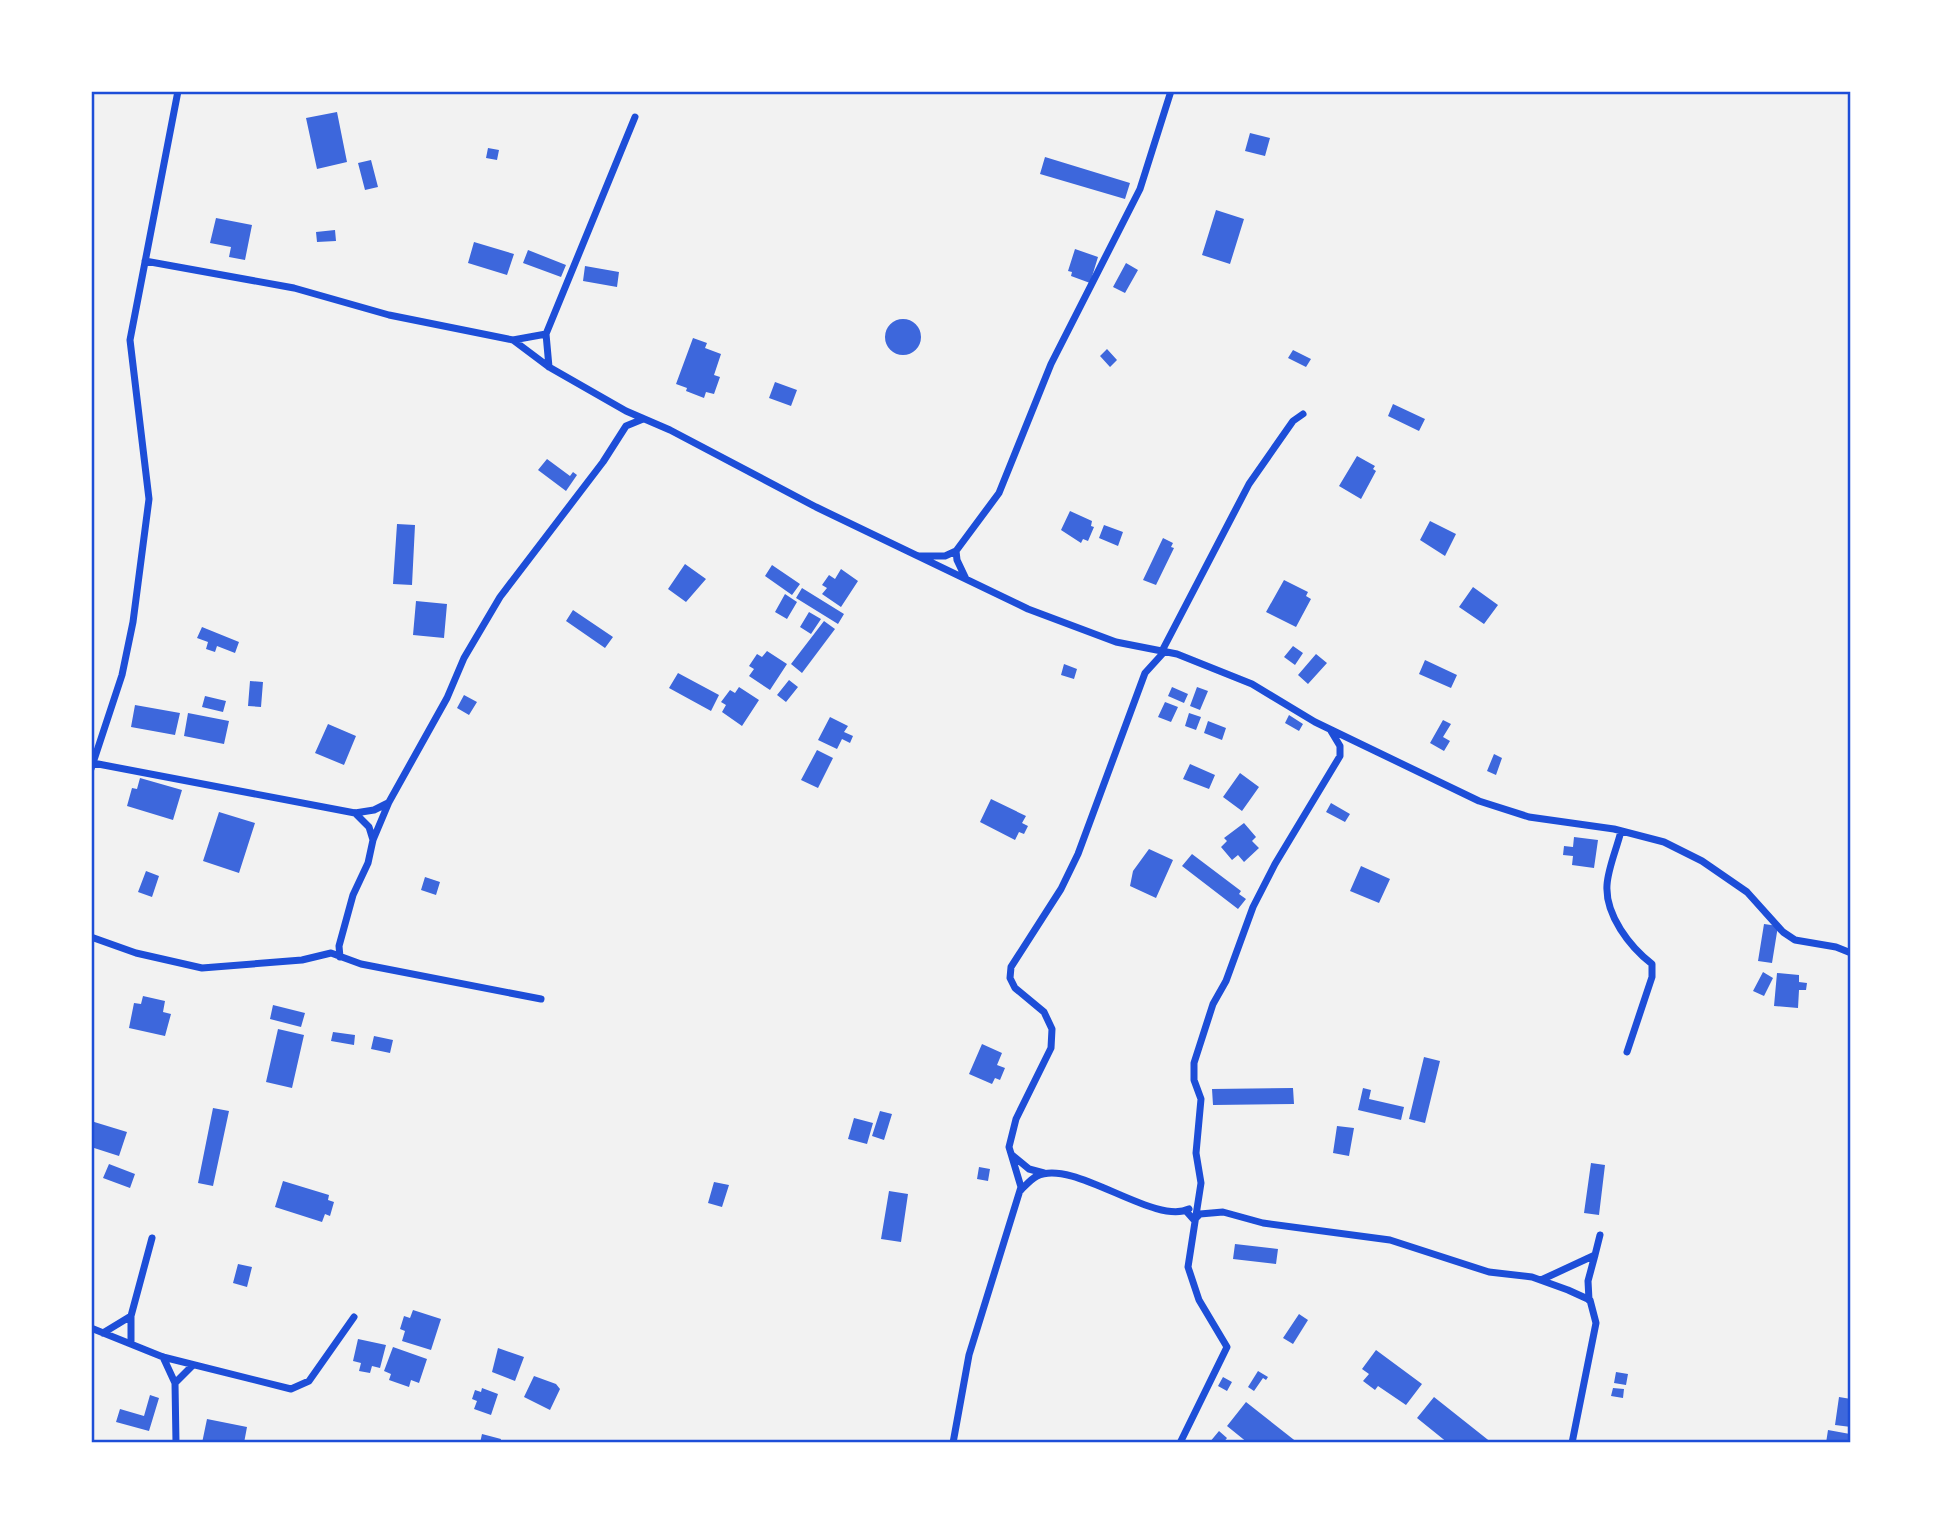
<svg xmlns="http://www.w3.org/2000/svg" width="1942" height="1534" font-family="Raleway,sans-serif">
<style>
.building{fill:#3d67dc}
.lines{fill:none;stroke-linecap:round;stroke-linejoin:round}
.minor{stroke:#1d4ed8;stroke-width:7}
.neatline{fill:none;stroke:#1d4ed8;stroke-width:2.5}
</style>
<rect width="100%" height="100%" fill="#f2f2f2"/>
<path class="building" d="M337,112L347,162L317,169L306,118Z
M1250,133L1270,138L1265,156L1245,151Z
M488,148L499,150L497,160L486,158Z
M1045,157L1130,183L1125,199L1040,174Z
M371,160L378,187L365,190L358,163Z
M1216,210L1244,219L1230,264L1202,255Z
M216,218L252,225L245,260L229,257L231,247L210,243Z
M335,230L336,241L317,242L316,232Z
M474,242L514,254L507,275L468,263Z
M1075,249L1098,257L1090,283L1071,276L1072,272L1068,271Z
M528,250L566,265L561,277L523,263Z
M1126,263L1138,270L1125,293L1113,287Z
M585,266L619,272L617,287L583,281Z
M885 337a18 18 0 1 1 36 0a18 18 0 1 1-36 0Z
M693,338L707,343L705,348L721,354L714,375L720,377L714,394L706,392L704,398L686,391L687,388L676,384Z
M1107,349L1117,360L1110,367L1100,356Z
M1293,350L1311,359L1306,367L1288,358Z
M775,382L797,390L791,406L769,398Z
M1393,404L1425,419L1419,431L1388,416Z
M1357,456L1375,466L1373,469L1376,471L1361,499L1339,486Z
M547,459L570,476L573,472L577,475L566,491L538,470Z
M1070,511L1092,521L1091,526L1094,527L1088,541L1083,539L1081,543L1061,530Z
M1430,521L1456,534L1445,556L1420,540Z
M397,524L415,525L412,585L393,584Z
M1104,525L1123,532L1118,546L1099,538Z
M1163,538L1173,543L1171,547L1174,548L1156,585L1143,580Z
M685,564L706,579L686,602L668,589Z
M772,565L800,584L792,595L765,576Z
M841,569L858,581L841,607L822,594L827,588L822,585L829,575L835,579Z
M1284,580L1308,592L1306,596L1311,599L1296,627L1266,612Z
M1473,587L1498,605L1484,624L1459,607Z
M802,588L844,614L838,624L796,598Z
M785,594L797,602L787,619L775,612Z
M416,601L447,604L444,638L413,635Z
M573,610L613,637L605,648L566,621Z
M809,612L821,619L811,634L800,627Z
M824,621L835,629L802,673L791,664Z
M202,627L239,642L235,653L217,646L215,652L206,649L208,642L197,638Z
M1293,646L1303,653L1295,665L1284,657Z
M767,651L787,664L770,690L749,676L754,669L749,666L757,654L762,657Z
M1316,654L1327,663L1308,684L1298,675Z
M1425,660L1457,675L1451,688L1419,674Z
M1064,664L1077,669L1074,679L1061,675Z
M678,673L719,695L711,711L669,688Z
M789,680L798,687L786,702L777,695Z
M250,681L263,682L261,707L248,706Z
M739,687L759,700L742,726L722,712L726,705L721,702L730,690L735,693Z
M1172,687L1188,694L1184,703L1168,696Z
M1197,687L1208,691L1200,710L1190,706Z
M464,695L477,702L469,715L457,708Z
M205,696L226,701L223,712L202,707Z
M1165,702L1178,707L1171,722L1158,717Z
M135,705L180,713L175,735L131,727Z
M188,713L229,721L224,744L184,736Z
M1189,713L1201,717L1196,730L1185,726Z
M1289,715L1303,724L1299,731L1285,723Z
M830,717L848,726L844,732L853,736L850,743L842,739L837,749L818,740Z
M1443,720L1451,724L1443,737L1450,741L1444,751L1430,743Z
M1208,721L1226,728L1222,740L1204,733Z
M328,724L356,736L344,765L315,753Z
M817,750L833,758L818,788L801,780Z
M1494,754L1502,758L1496,775L1487,771Z
M1190,764L1215,775L1209,789L1183,779Z
M1240,773L1259,787L1242,811L1223,797Z
M140,778L182,790L173,820L127,806L132,788L137,789Z
M991,799L1026,816L1022,823L1028,826L1024,834L1019,832L1015,840L980,822Z
M1331,803L1350,814L1345,822L1326,812Z
M219,812L255,823L239,873L203,861Z
M1244,823L1256,837L1252,841L1259,848L1244,862L1238,855L1232,860L1221,847L1227,841L1224,838Z
M1574,837L1598,840L1594,868L1572,865L1573,856L1563,855L1564,846L1573,847Z
M1149,849L1173,860L1156,898L1130,886L1133,871Z
M1192,854L1241,891L1239,894L1246,899L1238,909L1182,866Z
M1361,866L1390,879L1379,903L1350,891Z
M146,871L159,876L152,897L138,892Z
M425,877L440,882L436,895L421,890Z
M1764,924L1778,926L1772,963L1758,961Z
M1763,972L1773,978L1764,996L1753,991Z
M1777,973L1799,975V982L1807,983L1806,990H1799L1798,1008L1774,1006Z
M143,996L165,1001L163,1012L171,1014L165,1036L129,1028L134,1003L141,1004Z
M273,1005L305,1013L301,1027L270,1019Z
M278,1029L304,1035L292,1088L266,1082Z
M333,1032L355,1035L354,1045L331,1041Z
M374,1036L393,1040L390,1053L371,1049Z
M982,1044L1002,1053L997,1065L1005,1068L1000,1080L995,1078L992,1084L969,1074Z
M1424,1057L1440,1061L1425,1123L1409,1119Z
M1293,1088L1294,1104L1213,1105L1212,1089Z
M1363,1088L1371,1090L1369,1099L1404,1107L1401,1120L1358,1110Z
M213,1108L229,1111L213,1186L198,1183Z
M880,1111L892,1114L884,1140L872,1136Z
M854,1118L873,1123L867,1144L848,1139Z
M91,1121L127,1132L119,1156L91,1147Z
M1337,1126L1354,1128L1349,1156L1333,1153Z
M1591,1163L1605,1165L1599,1215L1584,1213Z
M109,1164L135,1174L130,1188L103,1178Z
M979,1167L990,1169L988,1181L977,1179Z
M283,1181L329,1195L328,1200L334,1202L330,1216L325,1214L322,1222L275,1207Z
M714,1182L729,1185L722,1207L708,1203Z
M889,1191L908,1194L901,1242L881,1239Z
M1235,1244L1278,1249L1276,1264L1233,1259Z
M238,1264L252,1267L247,1287L233,1283Z
M413,1310L441,1319L431,1350L402,1341L405,1331L400,1329L404,1316L410,1318Z
M1299,1314L1308,1320L1293,1344L1283,1338Z
M358,1339L386,1345L380,1368L372,1366L370,1373L359,1371L361,1363L353,1361Z
M393,1347L427,1359L419,1383L411,1380L409,1387L389,1380L391,1374L384,1371Z
M498,1348L524,1357L515,1381L492,1372Z
M1376,1350L1422,1384L1406,1405L1378,1386L1375,1390L1363,1381L1369,1374L1362,1369Z
M1258,1371L1268,1377L1266,1380L1263,1378L1254,1391L1248,1387Z
M1616,1372L1628,1374L1626,1385L1614,1383Z
M534,1376L556,1384L560,1389L550,1410L524,1397Z
M1223,1377L1232,1382L1227,1391L1218,1386Z
M482,1388L498,1394L491,1415L474,1409L477,1401L472,1399L475,1390L481,1392Z
M1613,1388L1624,1389L1623,1398L1611,1396Z
M150,1395L159,1398L149,1431L116,1422L120,1409L144,1416Z
M1434,1397L1492,1443H1448L1417,1418Z
M1839,1397L1851,1399V1427L1835,1425Z
M1246,1402L1298,1443H1248L1227,1426Z
M207,1419L247,1427L244,1443H202Z
M1828,1430L1850,1434L1848,1443H1826Z
M1219,1431L1227,1438L1223,1443H1209Z
M482,1434L501,1439L500,1443H480Z"/>
<g class="lines">
<path class="minor" d="M145,261L294,288L389,315L513,340L549,367L626,411L670,430L816,507L1028,609L1116,642L1177,654L1252,684L1315,722L1479,801L1529,817L1614,829L1664,842L1702,861L1747,892L1783,932L1795,940L1836,947L1851,953
M513,340L546,334
M549,367L546,334L635,117
M956,551L957,560L966,579
M919,556H945L956,551L999,493L1051,364L1140,189L1171,91
M1162,651L1249,484L1293,421L1303,414
M93,763L355,813L374,810L388,803
M91,769L122,675L133,622L149,499L130,340L178,91
M355,813L369,827L373,840
M1621,831C1617,848 1608,868 1607,885C1605,915 1630,947 1652,964V977L1627,1052
M91,937L136,953L202,968L302,960L331,953L361,964L541,999
M340,957L339,946L353,895L368,863L373,840L389,802L447,698L464,658L500,597L603,462L626,426L643,419
M1012,1155L1029,1169L1044,1173
M1021,1190C1026,1185 1031,1179 1037,1176C1074,1158 1154,1226 1189,1209
M1186,1211L1194,1220L1200,1214L1223,1212L1263,1223L1390,1240L1489,1272L1532,1277L1568,1290L1590,1300L1596,1323L1572,1443
M1541,1280L1595,1255L1600,1235
M1589,1300L1588,1281L1595,1255
M131,1316V1344
M91,1328L163,1357L291,1389L309,1381L354,1317
M103,1333L131,1316L152,1238
M163,1357L175,1383L176,1443
M175,1383L192,1366
M953,1443L969,1355L1021,1187L1009,1147L1016,1119L1051,1048L1052,1029L1044,1012L1015,988L1010,978L1011,967L1061,889L1078,854L1145,673L1165,651
M1180,1443L1227,1347L1199,1300L1188,1267L1201,1183L1196,1153L1201,1099L1194,1080V1063L1213,1004L1226,981L1253,907L1275,864L1340,756V746L1331,731"/>
</g>
<rect width="1942" height="1534" fill="none" stroke="#ffffff" stroke-width="186"/>
<rect x="93" y="93" width="1756" height="1348" class="neatline"/>
</svg>
